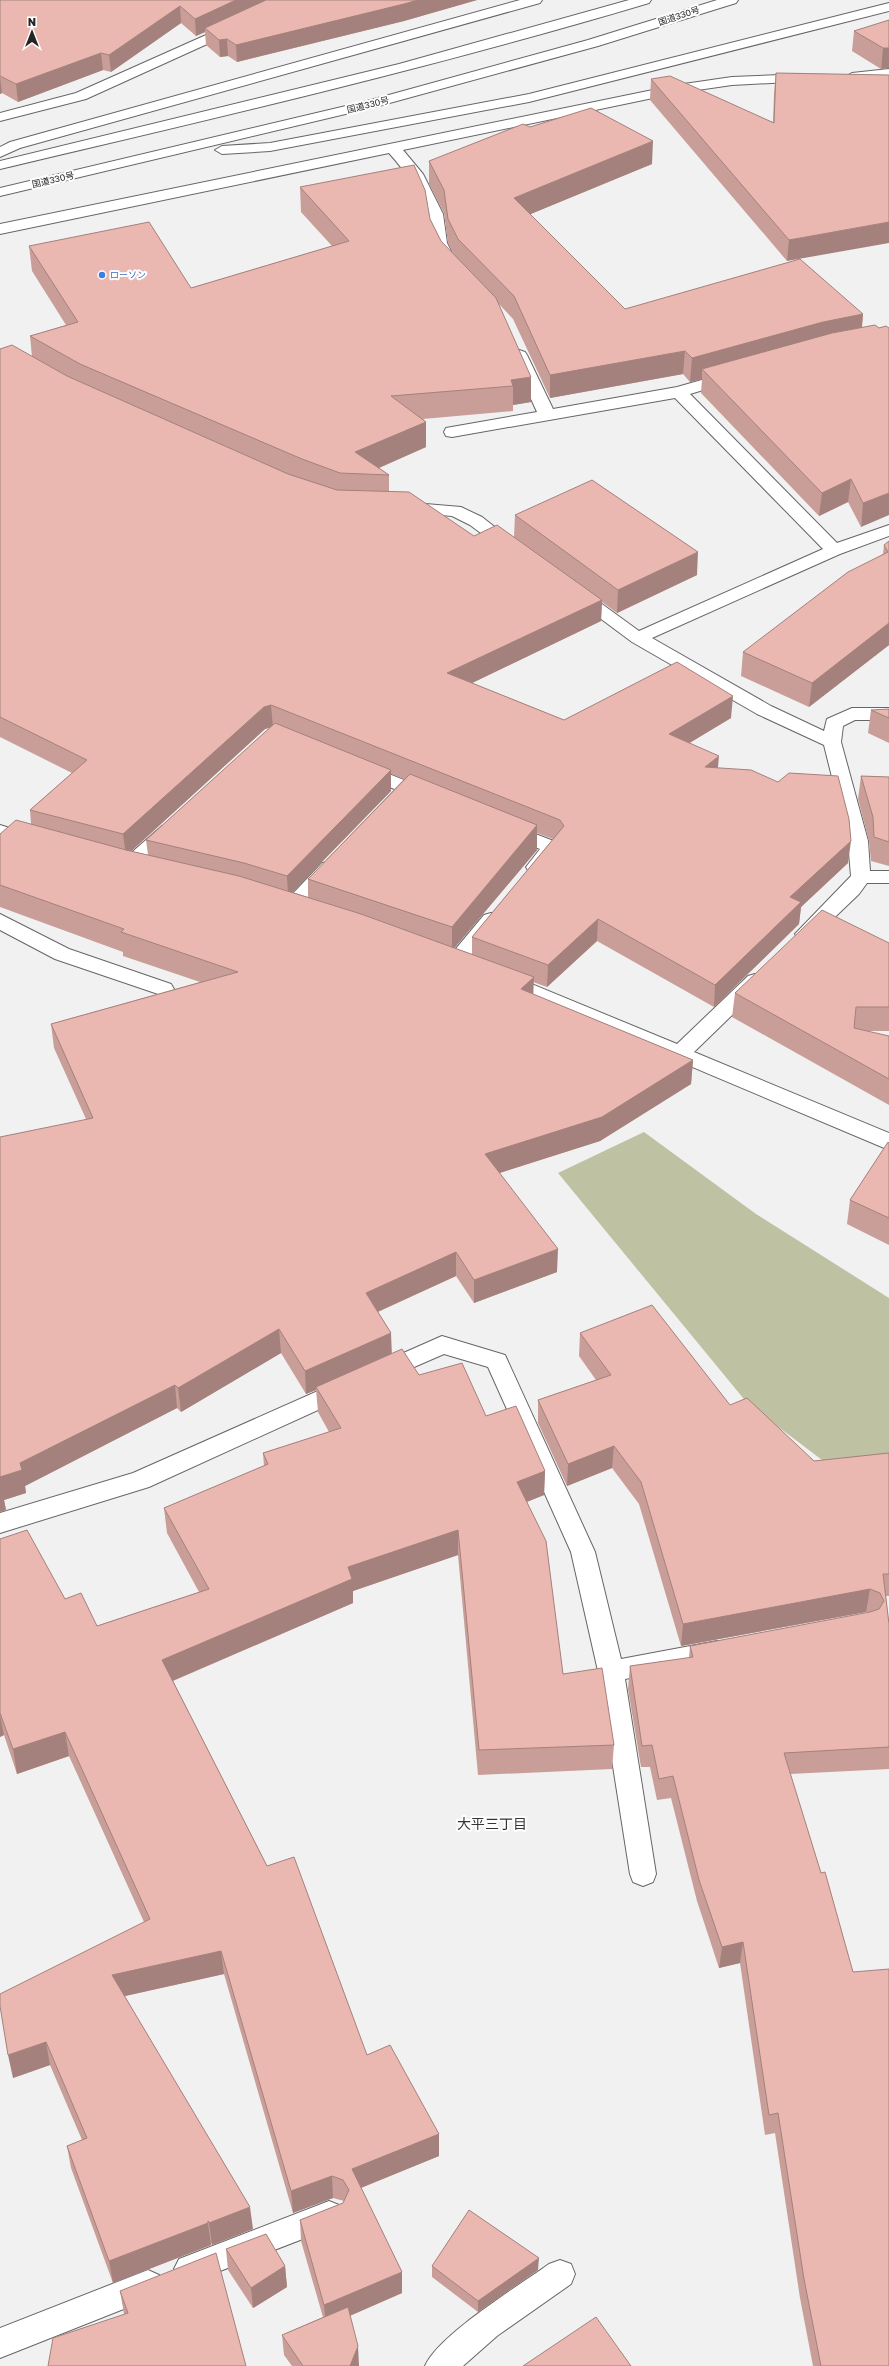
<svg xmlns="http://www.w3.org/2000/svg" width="889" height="2366" font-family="'Golos Text','Noto Sans JP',sans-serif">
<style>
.green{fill:#bec2a3}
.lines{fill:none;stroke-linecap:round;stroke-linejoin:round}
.street-casing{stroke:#666667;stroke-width:2}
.highway-casing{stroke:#666667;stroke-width:2}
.street{fill:#fff;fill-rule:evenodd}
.highway{fill:#fff;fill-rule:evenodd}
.wall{fill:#c99e98;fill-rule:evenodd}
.shaded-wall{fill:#a4817c}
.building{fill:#eab8b1;stroke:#a4817c}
.shop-dot{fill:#3f7fe0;stroke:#fefeff;stroke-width:1.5}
.labels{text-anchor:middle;stroke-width:4;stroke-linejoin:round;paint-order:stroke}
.far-street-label{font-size:9px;fill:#252526;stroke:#fefeff}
.far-shop-label{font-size:9px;fill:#366cbe;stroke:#fefeff;text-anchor:start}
.near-neighbourhood-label{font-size:14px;fill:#353536;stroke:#fefeff}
</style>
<rect width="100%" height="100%" fill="#f1f1f2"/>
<path class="green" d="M644,1132L756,1214L889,1298V1467L826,1463L748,1404L558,1173Z"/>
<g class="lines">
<defs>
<path id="street" d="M233,23L238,24L240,27L238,30L86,99L0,121V113L76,93Z
M889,69V77L852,81L845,77L852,73Z
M804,74L811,78L809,81L732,85L677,93L403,150L423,174L443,214L447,243L457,263L449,268L444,266C429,245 434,234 427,213C419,190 405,171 389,153L0,234V224L677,85L732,77Z
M519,350L525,352L527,355L553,409L677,387L730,372L736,374L738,377L736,380L690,394L837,543L889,525V536L840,554L652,638L771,706L824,731L827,719L852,708H889V720H855L843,726L841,742L868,841L870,871H889V883H867L859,894L812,939L805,941L798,939L795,934L851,876L848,841L824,745L757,714L632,642L569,595L572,591H584L639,631L823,549L675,398L452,437L446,436L444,432L446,428L537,412L511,355L513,352Z
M402,502L461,507L482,517L520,547L517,551H505L470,525L452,516L396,511L393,507L396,503Z
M364,764L414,784L417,788L414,792L407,794L357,774L354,770L357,766Z
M169,824L176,826L179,830L176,834L136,871L129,872L122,871L119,866L122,861L162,826Z
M509,824L559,843L562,847C554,859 545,876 529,872L526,867L540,849L502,834L499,830L502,826Z
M0,825L39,837L42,841L39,845L32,847L0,838Z
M329,862L336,863L339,868L336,873L299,912L292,914L285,912L282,907L285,902L322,863Z
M491,913L498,915L501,920L498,925L463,967L456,969L449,967L446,962L449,957L484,915Z
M0,914L69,949L171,984L174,989L171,994L164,996L55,959L0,930Z
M505,973L677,1044L748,976L755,974L762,976L765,981L762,986L694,1052L889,1133V1150L498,985L495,980L498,975Z
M442,1336L505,1355L595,1552L621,1659L717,1641L726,1644L730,1651L726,1658L717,1661L625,1679L656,1874L653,1882L643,1886L633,1882L630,1874L598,1671L571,1552L488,1367L444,1354L382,1381L374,1378L370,1372L374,1366Z
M345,1379L353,1382L357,1388L353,1394L149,1487L0,1533V1513L133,1473Z
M329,2201L339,2205L344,2215L339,2225L189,2283L179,2279L174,2269L179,2259Z
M560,2260L571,2264L575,2274L571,2284L497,2336L463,2366H425C438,2335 520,2285 549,2264Z
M148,2270L159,2275L163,2285L159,2295L0,2358V2328Z"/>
<path id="highway" d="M520,0H542L540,3L20,148L0,157V147L10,142Z
M629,0H651L649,3C435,67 217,118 0,169V161L399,64Z
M717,0H738L736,3L598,46L375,107L0,196V188L367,101L588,40Z
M889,3V11L529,102L270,151L222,154L215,150L222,146L270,143L529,94Z"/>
</defs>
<use href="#street" class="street-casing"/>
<use href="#highway" class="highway-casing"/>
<use href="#street" class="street"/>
<use href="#highway" class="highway"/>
</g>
<path class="wall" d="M0,0H477L404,21L237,62L228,56L220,57L206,45L205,32L196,36L181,23L111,72L103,70L18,102L2,93L0,94Z
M889,20L881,69L852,51L854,31Z
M776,73L889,75L787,261L650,100L651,79L773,122L774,93Z
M530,127L652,164L530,214L625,309L863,314L862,327L879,328L886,326L861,527L848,502L819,516L701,393L702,379L690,382L683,374L550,398L513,319L499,304L531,402L513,405V411L423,419L426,422V447L379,468L389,475V492L474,536L514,537L515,515L697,575L617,613L602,602L601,621L472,683L564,720L731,718L689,743L718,768L848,863L801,907L799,924L714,1007L597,941L547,987L533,982V994L693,1060L691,1084L600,1141L499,1173L557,1272L474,1303L456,1276L378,1312L391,1333V1354L419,1375L486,1416L545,1471L544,1495L527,1502L563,1674L614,1745L612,1769L478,1775L458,1555L353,1591V1603L173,1681L267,1866L367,2055L439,2134V2156L361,2188L402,2293L350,2316L359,2366H292L284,2355L282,2335L323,2317L301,2241L300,2220L343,2203L344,2201L333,2198L293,2213L224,1974L125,1996L253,2229L212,2245L211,2243V2245L113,2283L71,2168L67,2146L82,2140L50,2065L13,2078L144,1922L69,1756L17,1774L4,1735L0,1737V1539L65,1599L97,1626L199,1592L167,1533L164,1508L264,1466L263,1453L329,1432L318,1412L316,1390L306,1394L281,1353L181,1412L177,1408L25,1486L26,1493L4,1500L6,1510L0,1512L86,1119L54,1048L51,1024L200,982L123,956V952L0,907V834L31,824L30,810L72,773L0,737V349L32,357L30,336L66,325L32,271L29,246L191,288L332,246L301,212L300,187L430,219L441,241L455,256L448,243L444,213L429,184V161ZM271,727L146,840L148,855L131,851L265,729ZM391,774L404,779L308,879V897L292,892L391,791ZM537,833L553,839L472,937V954L454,948L537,850Z
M889,541V645L809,707L741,676L743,652L883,554L884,545Z
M889,709V743L868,733L871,710Z
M861,776L889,777V866L871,861L869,841L858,799Z
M889,943V1031H866L889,1036V1105L732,1017L735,993Z
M889,1143V1245L847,1224L850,1200Z
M580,1333L730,1405L814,1461L889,1453V1596H886L889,1624V1769L790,1774L889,2366H813L800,2298L775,2133L765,2135L740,1963L719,1968L697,1901L671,1798L657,1800L650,1767H641L628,1689L630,1666L689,1658L690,1646L868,1613L866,1612L681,1646L639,1504L612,1468L567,1486L538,1423V1400L596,1380L579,1356Z
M226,2249L285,2266L287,2287L253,2308L228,2270Z
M432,2266L538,2270L478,2312L432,2277Z
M120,2291L246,2366L124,2314Z"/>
<path class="shaded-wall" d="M236,0H275L205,28V32L196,36L195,19Z
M418,0H477L404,21L237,62L236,45Z
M180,6L181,23L111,72L109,55Z
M227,39L228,56L220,57L219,40Z
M883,48H889V68L881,69Z
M101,53L103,70L18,102L16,84Z
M0,76L2,93L0,94Z
M653,141L652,164L514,221V198Z
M889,222V243L787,261L789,240Z
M863,314L861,337L702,369V379L690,382L692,358L823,322Z
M685,351L683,374L550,398V375Z
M531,377V402L513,405V386L511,380Z
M426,422V447L365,474L355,452Z
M851,479L848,502L819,516L822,493Z
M889,493V515L861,527L863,503Z
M698,552L697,575L617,613L618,590Z
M602,600L601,621L447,695V673Z
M889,623V645L809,707L812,683Z
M733,696L731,718L668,756L669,734Z
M271,705L273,727L265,729L126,856L123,834L264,707Z
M719,756L717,778L705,767Z
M391,770V791L288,897L287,876Z
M537,825V850L452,951V927Z
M851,841L848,863L801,907L799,924L714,1007L715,985L790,897Z
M598,919L597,941L547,987L548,965Z
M534,977L533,1001L521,989Z
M693,1060L691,1084L600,1141L484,1178L485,1154Z
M558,1249L557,1272L474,1303V1280Z
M456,1252V1276L366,1317V1293Z
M279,1329L281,1353L181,1412L178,1388Z
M391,1333L392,1357L316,1387V1390L306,1394L305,1371Z
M175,1385L177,1408L25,1486L26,1493L4,1500L6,1510L0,1512V1477L20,1463Z
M614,1446L612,1468L567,1486L568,1464Z
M545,1471L544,1495L516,1506L517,1482Z
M458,1530V1555L353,1591V1603L165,1684L162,1660L348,1567Z
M870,1589L866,1612L681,1646L683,1624Z
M0,1715L4,1735L0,1737Z
M65,1732L69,1756L17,1774L13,1749Z
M743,1942L740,1963L719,1968L722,1947Z
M221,1951L224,1974L116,1998L112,1975Z
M46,2042L50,2065L13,2078L8,2055Z
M439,2134V2156L353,2191L352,2169Z
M332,2176L333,2198L293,2213L291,2191Z
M250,2207L253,2229L212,2245L209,2223Z
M208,2223L211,2245L113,2283L109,2261Z
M539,2258L538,2270L478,2312V2301Z
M285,2266L287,2287L253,2308L251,2288Z
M402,2272V2293L326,2326L324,2305Z
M358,2346L359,2366H350Z"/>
<path class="building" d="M0,0H236L195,19L180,6L109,55L101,53L16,84L0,76Z
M266,0H418L404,4L236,45L227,39L219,40L205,28Z
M889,20V48H883L854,31Z
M776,73L889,75V222L789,240L651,79L670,76L774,123Z
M591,108L653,141L514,198L625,309L800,259L863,314L823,322L692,358L685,351L550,375L514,296L458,239L448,219L444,190L429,161L523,124L530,127Z
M414,165L425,190L430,219L441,241L496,298L531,377L511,380L513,386L391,396L426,422L355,452L389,475L340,473L302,459L80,364L30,336L78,322L29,246L149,222L191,288L349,241L300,187Z
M875,325L879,328L886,326L889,328V493L863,503L851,479L822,493L702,369L832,333Z
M12,345L67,376L288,474L337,490L409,492L474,536L497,525L602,600L447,673L564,720L677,662L733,696L669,734L719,756L705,767L751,770L778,782L789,773L838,776L849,819L851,841L790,897L801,902L715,985L598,919L548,965L472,937L564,826L560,820L271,705L264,707L123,834L30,810L87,760L0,717V349Z
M592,480L698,552L618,590L515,515Z
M889,541V623L812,683L743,652L848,572L888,552L884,545Z
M889,709V718L871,710Z
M275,723L391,770L287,876L244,863L146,840Z
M410,774L537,825L452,927L308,879Z
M861,776L889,777V842L874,837L873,817Z
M16,820L126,850L239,876L361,914L534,977L521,989L693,1060L602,1117L485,1154L558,1249L474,1280L456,1252L366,1293L391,1333L305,1371L279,1329L178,1388L175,1385L20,1463L22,1470L0,1477V1137L93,1118L51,1024L238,972L121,932L124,929L0,885V834Z
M822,910L889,943V1007H856L854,1028L889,1036V1079L735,993Z
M888,1142L889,1143V1218L850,1200Z
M652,1305L730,1405L747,1398L814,1461L889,1453V1574H883L889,1624V1747L784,1753L821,1873L825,1872L853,1972L889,1969V2366H821L804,2279L778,2113L769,2115L743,1942L722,1947L699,1880L673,1776L659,1779L652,1745L642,1746L630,1666L693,1657L690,1646L870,1612L879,1609L884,1601L880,1593L870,1589L683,1624L641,1482L614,1446L568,1464L538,1400L611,1375L580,1333Z
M402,1349L419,1375L462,1363L486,1416L516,1406L545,1471L517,1482L546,1541L563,1674L602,1668L614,1745L479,1750L458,1530L348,1567L352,1579L162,1660L267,1866L294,1857L367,2055L390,2045L439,2134L352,2169L402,2272L324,2305L300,2220L343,2203L349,2190L343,2180L332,2176L291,2191L221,1951L112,1975L250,2207L209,2223L208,2221V2223L109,2261L67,2146L87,2138L46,2042L8,2055L0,2006V1994L150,1919L65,1732L13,1749L0,1713V1539L27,1530L65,1599L81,1593L97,1626L209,1589L164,1508L268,1464L263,1453L341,1428L316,1387Z
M469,2210L539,2258L478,2301L432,2266Z
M266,2234L285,2266L251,2288L226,2249Z
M216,2253L246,2366H48L53,2338L128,2313L120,2291Z
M348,2307L358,2346L350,2366H303L282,2335Z
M596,2317L631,2366H523Z"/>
<circle class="shop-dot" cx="102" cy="275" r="4"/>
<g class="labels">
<g class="far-street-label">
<text transform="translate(679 16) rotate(-18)" y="3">国道330号</text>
<text transform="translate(368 105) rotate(-14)" y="3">国道330号</text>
<text transform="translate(53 180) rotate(-13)" y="3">国道330号</text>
</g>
<g class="far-shop-label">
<text x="110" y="278">ローソン</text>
</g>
<g class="near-neighbourhood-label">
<text x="492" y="1829">大平三丁目</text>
</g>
</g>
<g transform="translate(32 32)" stroke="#fefeff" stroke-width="3" paint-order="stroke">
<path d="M0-3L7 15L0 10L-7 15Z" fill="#252526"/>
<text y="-6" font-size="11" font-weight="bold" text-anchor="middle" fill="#252526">N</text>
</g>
</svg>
